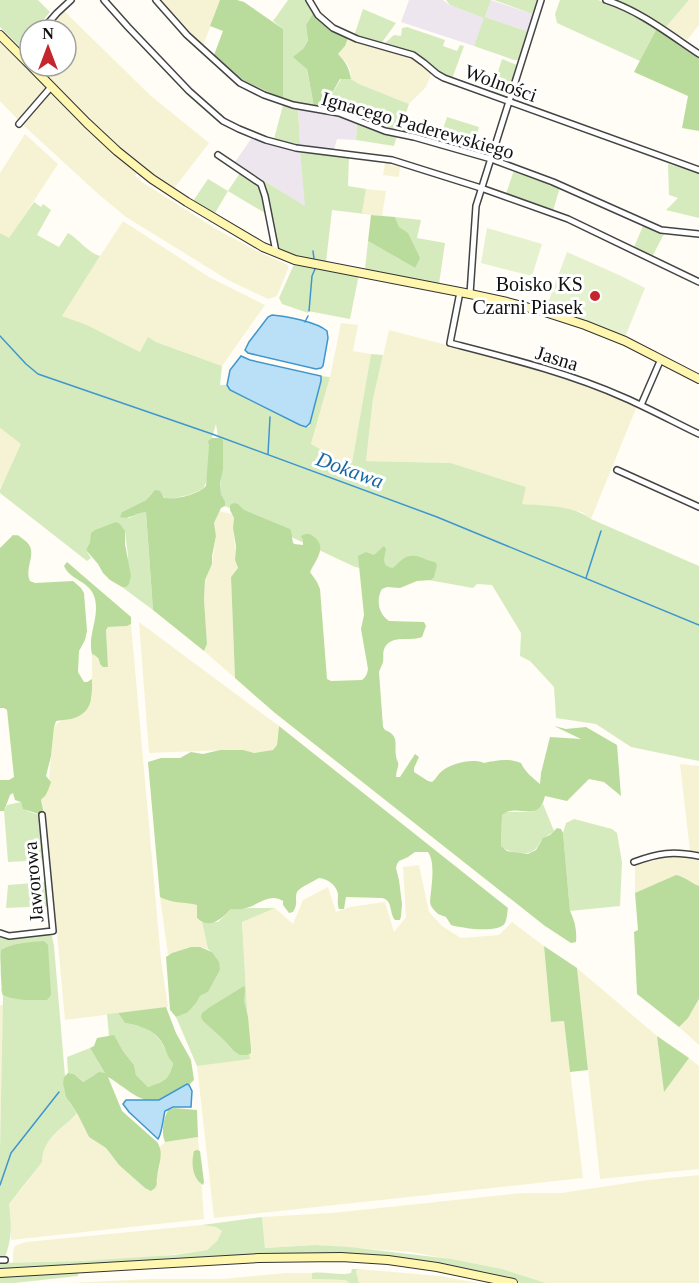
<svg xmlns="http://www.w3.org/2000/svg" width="699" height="1283" font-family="Georgia,serif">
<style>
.industrial{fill:#eee6ef}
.farmland{fill:#f6f3d4}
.green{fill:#d5ebbd}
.forest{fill:#b9dc9c}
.pitch{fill:#e6f2cf}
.water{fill:#b9e0f7;stroke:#3f96cf;stroke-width:1.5}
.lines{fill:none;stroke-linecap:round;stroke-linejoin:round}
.stream{stroke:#3f96cf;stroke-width:1.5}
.street-casing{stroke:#444;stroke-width:8}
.secondary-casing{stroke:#333;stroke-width:10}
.street{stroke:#fff;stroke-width:5}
.secondary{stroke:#fff6b0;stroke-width:8}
.poi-dot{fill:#c4262e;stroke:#fff;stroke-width:2}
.labels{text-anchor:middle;stroke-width:6;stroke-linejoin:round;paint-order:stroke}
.street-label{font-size:20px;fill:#111;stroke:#fff}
.poi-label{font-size:20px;fill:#111;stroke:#fff;text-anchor:end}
.water-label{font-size:21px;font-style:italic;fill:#1768a6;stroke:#fff}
</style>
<rect width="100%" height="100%" fill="#fffdf5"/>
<path class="industrial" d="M409,0H443L450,5L485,18L474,46L401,22Z
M491,0L535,15L529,32L485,17Z
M298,109L340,116L357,123L356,140L337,139L334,150L300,145Z
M253,136L300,151L306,207L235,162Z"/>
<path class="farmland" d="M162,0H220L203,46Z
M689,0H699V25L687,40L666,27Z
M62,9L150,95L209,143L172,191L87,123L32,66H66V30H43Z
M348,38L358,42L410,57L432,72L426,87L409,104L359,84L351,79L350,69L346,62L338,54L345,46Z
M0,42L48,90L20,122L0,101Z
M49,91L85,127L137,173L135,176L142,182L216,229L259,252L288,265V269L277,296L268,299L228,280L126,217L96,192L21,123Z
M25,134L58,164L9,239L0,233V173Z
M385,163L400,167L399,177L383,175Z
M366,189L386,191L382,216L362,213Z
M123,221L209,277L265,305L222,366L156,342L150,339L140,352L87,325L61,316Z
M341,323L358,325L353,351L371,354L352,464L344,463L311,444L330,377Z
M389,330L527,366L563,377L637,406L591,519L582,512L554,507L521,504L526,487L451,463L366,461L373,399Z
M0,428L22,444L1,488L0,487Z
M219,511L232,514L234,518L233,528L235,544V560L238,569L231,577L235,678L204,651L207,644L204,600L205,580L212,564L216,536L214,523Z
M139,622L279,726L277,746L273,750L254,753L228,750L149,753Z
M131,624L161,960L168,1007L65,1020L46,815L41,800L51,785L49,778L54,726L92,699V654L96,655L100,664L108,667L106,630L108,627L127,626Z
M680,764L699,766V853L690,851Z
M667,856L699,860V886L691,883L682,876L635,893V866Z
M419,865L429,912L442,926L461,938L499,935L512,922L544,946L551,1022L564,1021L583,1178L214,1218L197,1066L250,1058L242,921L275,908L293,924L303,900L328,887L336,912L350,907L385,902L394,932L406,917L403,867Z
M160,897L166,900L181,901L197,905V918L202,922L208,949L200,947L172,953L168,955Z
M577,968L657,1036L664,1091L689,1058L699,1066V1169L600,1179Z
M699,1000V1045L679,1027L691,1013Z
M0,1005H3L0,1149Z
M77,1113L89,1137L106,1148L119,1165L145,1188L157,1182V1176L160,1165V1147L165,1142L198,1137L204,1219L11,1240V1219L9,1204L27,1182L47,1142Z
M699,1175V1283H546L502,1269L411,1252L315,1245L265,1248L262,1217L332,1213L523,1193H561L648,1180Z
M202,1225L216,1227L222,1231L217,1241L207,1250L137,1259L13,1263V1251L15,1246L26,1242Z
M358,1269L440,1276L479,1283H359L356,1271Z
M285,1273H312L313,1279L345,1280L350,1283H69L150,1279H223Z"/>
<path class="green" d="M0,0H38L50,12L35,30H30V36L20,47L0,27Z
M288,0H308L315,10L306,25L308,39L303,49L314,107L283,99V29L273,21Z
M446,0H491L485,17L529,32L519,60H514L474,46L484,18L450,5Z
M494,0H539L535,15Z
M560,0H598L619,8L657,28L640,61L557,23L555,14Z
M614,0H689L666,27Z
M363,9L396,23L380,45L354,36Z
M407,27L445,40L443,46L457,51L460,45L464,46L452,79L437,72L421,58L384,44L394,35L401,36L402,28Z
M502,59L517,65L507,99L491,94Z
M341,79H351L359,84L409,104L402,124L406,125L405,131L374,124L341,111L326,108L327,102Z
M283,105L298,109L300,145L274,139Z
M447,117L479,127L472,151L439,141Z
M357,123L375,131L397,135L394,146L356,140Z
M300,151L349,156L348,186L366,189L362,213L382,216L332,210L326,262L293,256L279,251L263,180L305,206Z
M668,164L699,173V218L666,210L678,198L669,195Z
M514,170L560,187L553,211L506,194Z
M240,173L257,183L260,188L265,213L228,191L215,213L193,201L208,179L228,191Z
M34,202L41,207L43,204L51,210L37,235L59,247L68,233C80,240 87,252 100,256L62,316L87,325L140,352L148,337L156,342L222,366L220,385H227L231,390L300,425L309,427L321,382V376L330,377L311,444L344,463H352L371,354L383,355L373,399L366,461L451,463L526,487L522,504C545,506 573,505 591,519L699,566V761L631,747L596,724L556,718L554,687L530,661L520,656L521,633L492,585L477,584L473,588L355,567L225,506V501L221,494L220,478L223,470L216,424L212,438L209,441C210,450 209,480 204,487C200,493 177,498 169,499C161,499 168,498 161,495C158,493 155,493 152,493L146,500L122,512L129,518L141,512H146L153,610L122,587H126L128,556L125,531L90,542L86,550L91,558L87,561L0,493V490L21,444L0,428V233L9,238Z
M395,217L421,220L417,238L445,243L439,284L365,269L368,241L415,268Z
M644,224L664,234L652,257L634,247Z
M295,262L359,274L350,319L308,311V313L282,304L279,298Z
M21,802C25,813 30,811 39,815L44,860L8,862L4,811L7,805Z
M543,804L554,831C550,835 545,836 542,840C538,844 538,848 533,851C526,856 507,852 501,846L502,815L505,812H532Z
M574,819L612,829L617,833L622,862L620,906L570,911L563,833L566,823Z
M47,882L49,906L6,908L8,885Z
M248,908H275L242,922L250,1059L197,1066L176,1017L187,1013L200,996L208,992L220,970L212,952L208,949L202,922H218L231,909H240Z
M50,934L52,936L54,946L65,1076L64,1077L69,1102L77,1113C63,1129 42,1138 42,1162L9,1204C12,1227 12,1236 5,1258L0,1257V1149L3,996L1,990L3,983L0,956V935Z
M118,1013L125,1023C141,1026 155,1030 163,1045C167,1051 168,1057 173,1063C169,1081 164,1081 148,1087L136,1075L134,1065L123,1051L114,1036H109L107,1014Z
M90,1048L105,1073L94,1075L83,1082L74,1074L68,1073L67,1057Z
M262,1217L265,1248L315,1245L350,1247L451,1259L502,1269L546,1283H521L473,1271L422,1261L347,1254L0,1271V1263L82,1261L174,1255L207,1250L217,1241L222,1231L216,1227L202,1225Z
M352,1269H358L356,1271L359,1283H350L345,1280L312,1279V1273C325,1271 340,1276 351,1273Z
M78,1272V1276L14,1283H0V1277Z"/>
<path class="forest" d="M220,0H237L244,2L283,29V99L243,80L214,55L223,31L210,26Z
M315,10L348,38L345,46L338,54C346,62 349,68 351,79H340L327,102L326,108L314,107L307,69L293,57L303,49L308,40L306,25Z
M657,28L699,55V131L682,128L688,96L634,72Z
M371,215L395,217L399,227L408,233L420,258L415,268L368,241Z
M212,438H220L223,440V470L220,482L221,494L225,501V506L221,508L214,523L216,536L212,556V564L205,580L204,600L207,644L204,651L153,610L146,512C137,512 130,520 120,517L122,512L146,500L155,490L160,491L164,498C176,500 197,495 206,486L209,446L208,441Z
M234,503L238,504L244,510L290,529C293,534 291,539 294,544L303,545V540L301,536C307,533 309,533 314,537C328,547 315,561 310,572L317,582L320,589L327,679L331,681L362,680C366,677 367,674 368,669L361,629L364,615L358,556L366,552L374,555L384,546L386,549C384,559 381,566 393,568C402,560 406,553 420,557C426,559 428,561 435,562L437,565L434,577L431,580L417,581L400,588L387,587L382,589C376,599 378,614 389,621L424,622L426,626L422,637C410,642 393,634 385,647C382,652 384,657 383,662C382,665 380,669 379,672L383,727L385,730C400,736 394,744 396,756C397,763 399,760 398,767C397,770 396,773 396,777H400L415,754L419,757L414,768V772L428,781L432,782C436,779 438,774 442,771C452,763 473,758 484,763C497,760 508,758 521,763C525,772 533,778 540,784L541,773L550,737L581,739L554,726L566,729L586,727L617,745L621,796L604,782L589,779L567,801L545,796C538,825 517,802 502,815L501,846L507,851L528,854L536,850L543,838L550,835L557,828L561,829L563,833L570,911C575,921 577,931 576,942L571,943L545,926L275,713L235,678L231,577L238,568L235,560L236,546L233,528L234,518L230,510V505Z
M116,522L120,524L125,531V544L131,576L129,584L126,587H122L110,580L103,573L98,564L86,550L90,542L91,533L95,530Z
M13,535C21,536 16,534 23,539C41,551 23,566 30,581L35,583L73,581L81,588L84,593L87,631L85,640L79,651L78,672L84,682H87L92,679C92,698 93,713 71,719C66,720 61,720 56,721L54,727L51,756L46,776L51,782C51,784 46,795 45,796C44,797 42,798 41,800L44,813L42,815L23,809L21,802L15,800L13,793L10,795L4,811H0V780H9L14,777L7,710L4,708H0V548Z
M67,562L131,617V624L127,626L108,627L106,630L108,667H103L100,664C99,658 97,656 92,654C87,634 101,616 94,596C89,581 70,580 64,566Z
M279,726L508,908C507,913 507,919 505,923C499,934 461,928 451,925L446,917L438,914L434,910L431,906L430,902C431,888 436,863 428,852H415L408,857L399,861L397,864L396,868L399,880L402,904L401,916L400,920H395C389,913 393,900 382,898L346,897L344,909H339C337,903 338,900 338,894C336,884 327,879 319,878C314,881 299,888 297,892C294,900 299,902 293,912L289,913L283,905V901C270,892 258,905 246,908C241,910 236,909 231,909C221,919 210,930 197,918V905C185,902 170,903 160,897L148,762L161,758H180L191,752L203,754L220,750H243L254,753L273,750L277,745Z
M676,875C684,876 691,883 699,886V999L688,1018L679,1027L637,994L634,932L638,930L635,893Z
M44,941L48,945L51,995L47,1000C34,1000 15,1001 3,995C1,990 0,958 1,950C12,943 31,942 44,941Z
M544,946L577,968L588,1070L570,1072L564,1021L551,1022Z
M191,947H200L212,952L219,962L220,970L208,992L200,996L196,1003L187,1013L176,1017L170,1010L166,957L172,953Z
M244,986L245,989L244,1001L248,1017L251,1049V1053L247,1055H240L234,1051L224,1040L203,1021L201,1017L202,1013L210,1007Z
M166,1007L176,1033L191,1060L194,1080L189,1085H187C178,1089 169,1095 160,1099C142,1107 122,1084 108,1077L122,1111L157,1142C165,1153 158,1165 157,1178C156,1182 158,1184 155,1188C154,1189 152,1190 151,1191L145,1188L119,1165L106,1148L89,1137L77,1113L66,1097L63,1083L64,1077L68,1073L74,1074L83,1082L99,1072L105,1073L90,1048L94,1046L97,1038L114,1035L123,1051L134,1065L136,1075L148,1087C164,1081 169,1081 173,1063C168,1058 167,1053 164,1046C156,1030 141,1026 125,1023L118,1013Z
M657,1036L689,1058L664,1092Z
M174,1108L197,1110L198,1137L165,1142C161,1132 163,1120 168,1110Z
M197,1150L200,1151L204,1182L203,1185C192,1178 191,1163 194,1151Z"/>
<path class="pitch" d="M487,228L542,244L532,276L481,263Z
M567,252L619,275L645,288L625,337L546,308Z"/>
<path class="water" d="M272,315C286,316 317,322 327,331L328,338L323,366L321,368L316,369L248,353L245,350L249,342L268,317Z
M241,356L250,360L321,376V381L310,423L306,427L300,425L230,390L227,385L230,370Z
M187,1084L189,1085L192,1091L191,1107H173L165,1111C163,1118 162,1134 158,1139L129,1112L123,1104L126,1100H159Z"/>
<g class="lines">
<path class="stream" d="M313,251L314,259
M309,311L312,276L315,269
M305,322L308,316
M0,336L26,364L38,374L212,434L437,517L699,625
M268,454L270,417
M586,578L601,531
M0,1185L11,1153L59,1092"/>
<defs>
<path id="street" d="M104,0L128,27L189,91L223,121L239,129L266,140L296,148L392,160L481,188L568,219L699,282
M156,0L187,35L240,83L264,95L293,105L339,113L385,131L414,137L491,159L553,182L661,230L699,234
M309,0L318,15L333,28L357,39L413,55L424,63L437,74L444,78L699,170
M606,0C640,11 669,34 699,54
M42,30L57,13L71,0
M20,54L30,43
M19,124L51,87
M218,155L261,184L265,196L276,252
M460,292L450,343C508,358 569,373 625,398C650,409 674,422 699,434
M470,294L476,206L541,0
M641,405L661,359
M617,470L699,507
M634,862C659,853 672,851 699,856
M0,933L9,936L53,931L42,815
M0,1260H5"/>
<path id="secondary" d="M0,35L30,65
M31,66L87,123L117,151L152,179L187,202L263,247L295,260L470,294L507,302L545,312L585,325L625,341L699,379
M0,1273L259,1258L341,1257L388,1260L437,1267L513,1283"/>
</defs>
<use href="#street" class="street-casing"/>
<use href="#secondary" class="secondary-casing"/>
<use href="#street" class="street"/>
<use href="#secondary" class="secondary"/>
</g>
<circle class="poi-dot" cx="595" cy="296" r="6"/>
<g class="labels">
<g class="street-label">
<text transform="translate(501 83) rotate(20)" y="7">Wolności</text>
<text transform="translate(418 125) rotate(16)" y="7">Ignacego Paderewskiego</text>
<text transform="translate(557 358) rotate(17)" y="7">Jasna</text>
<text transform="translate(33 882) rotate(-95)" y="7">Jaworowa</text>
</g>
<g class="poi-label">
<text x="583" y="291">Boisko KS<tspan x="583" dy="23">Czarni Piasek</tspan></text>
</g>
<g class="water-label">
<text transform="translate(350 470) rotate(20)" y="7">Dokawa</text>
</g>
</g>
<g transform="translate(48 48)"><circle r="28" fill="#ffffff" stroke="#a0a0a0" stroke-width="1.5"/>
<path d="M0-4.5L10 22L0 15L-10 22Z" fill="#c4262e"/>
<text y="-9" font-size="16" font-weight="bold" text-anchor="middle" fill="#111111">N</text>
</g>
</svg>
